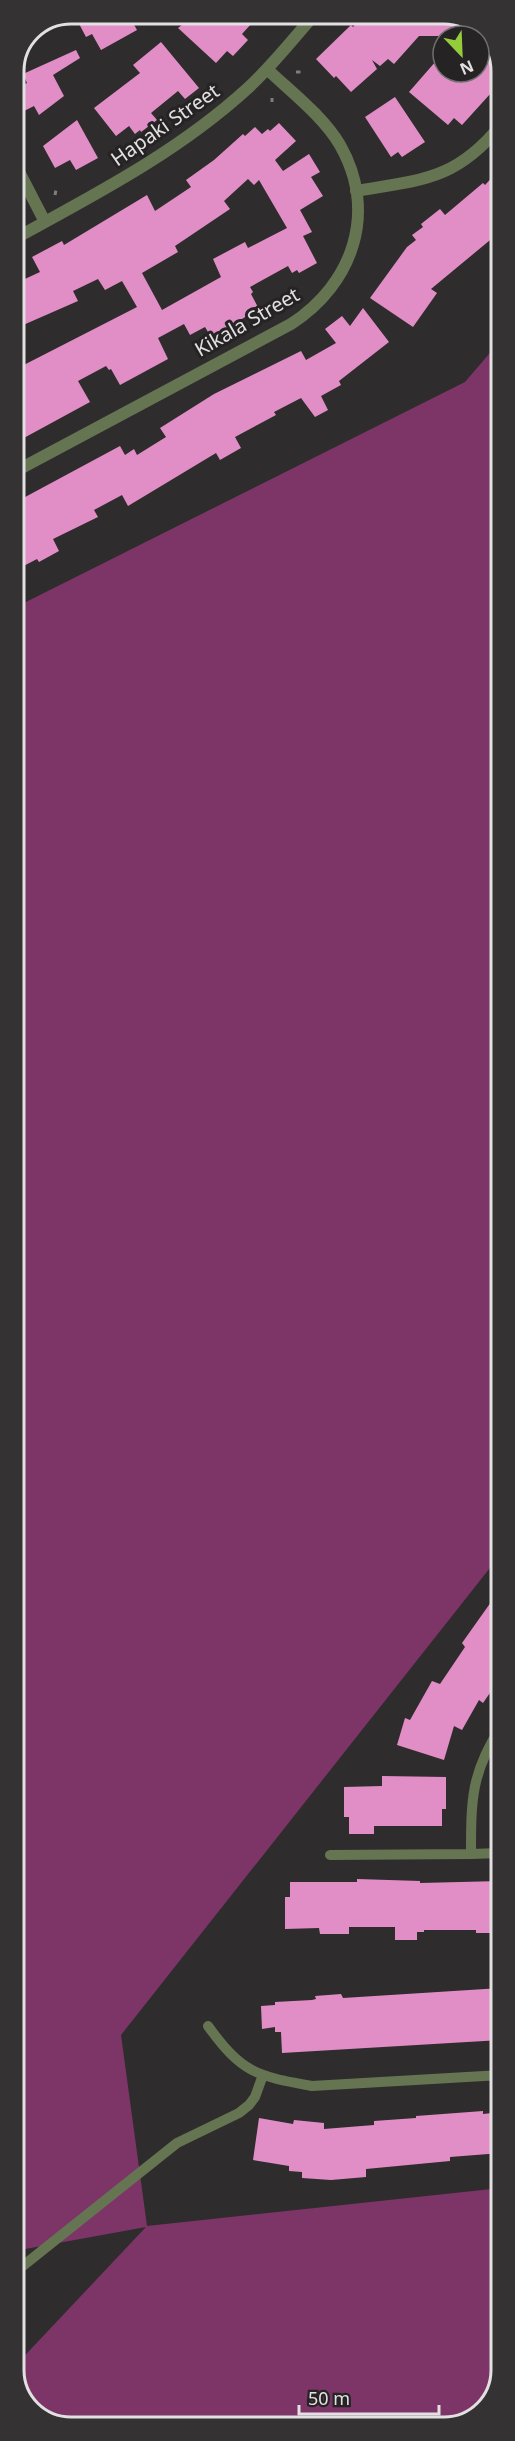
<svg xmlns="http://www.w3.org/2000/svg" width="515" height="2441" font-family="'Noto Sans',sans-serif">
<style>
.green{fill:#7d3568}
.building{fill:#e28ec6;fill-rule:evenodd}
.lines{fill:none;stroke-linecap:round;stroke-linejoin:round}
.path{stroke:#807d7f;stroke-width:3;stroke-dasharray:4.5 4.5;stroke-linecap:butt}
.lane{stroke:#657552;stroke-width:10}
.street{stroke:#657552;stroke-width:12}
.labels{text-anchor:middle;stroke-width:6;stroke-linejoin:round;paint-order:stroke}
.street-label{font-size:20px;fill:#e2e0e1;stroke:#252324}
.rim{fill:none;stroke:#e2e0e1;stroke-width:3}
</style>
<rect width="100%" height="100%" fill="#2f2c2e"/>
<path class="green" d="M501,340V1559H497L121,2035L147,2226L501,2188V2371L487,2408L452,2427H64L31,2411L14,2378V2367L146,2227L14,2251V608L465,382Z"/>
<path class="building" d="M84,14H128L137,30L101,50L92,34L86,37L76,18Z
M196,14H260L242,34L248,40L233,56L227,51L216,63L178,28Z
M365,14H449L474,36H419L394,64L388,59L380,66L372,60L377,69L351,92L336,76L334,78L316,59L351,25L353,27Z
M479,40L498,57L501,63V82L462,125L454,118L448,125L409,92L443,53V72H479Z
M161,42L199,88L185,99L178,91L151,113L157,120L141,132L140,130L135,134L129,126L116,136L94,108L140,73L133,65Z
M76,50L80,58L53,75L64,96L39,115L34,106L20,113L14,98V89L27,83L23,74Z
M395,97L425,142L402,157L398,152L391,157L365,117Z
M77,120L98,158L76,170L70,160L55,168L43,146Z
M279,123L296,141L275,160L283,171L309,154L320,172L311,177L323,196L300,210L312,232L303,236L317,263L299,273L297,270L292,273L288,266L250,287L253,292L251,294L259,309L211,337L205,327L190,335L184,324L158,338L168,359L120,385L111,369L109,370L106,366L78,381L90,402L22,439L14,424V370L137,307L122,281L105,290L98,279L73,291L78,301L14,329V284L40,272L32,257L62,241L64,245L147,195L155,211L191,187L186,180L214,160L243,134L245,136L255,127L262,134L268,129L270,131ZM248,179L254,185L259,180L287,228L248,248L245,242L213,259L221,277L162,310L142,273L178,252L175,246L230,209L224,201Z
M501,168V231L431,289L437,293L413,327L370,298L407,247L416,240L412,235L423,227L421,224L440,209L445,215L483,183L485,185Z
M363,308L389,342L339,381L341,385L321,396L328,410L315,417L301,398L274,412L276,415L235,437L241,448L220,460L216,453L128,506L122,495L94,510L98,517L53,539L59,551L39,562L37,559L14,571V503L120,446L125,455L134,449L137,455L166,437L160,428L214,394L301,351L306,360L336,343L325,329L342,316L350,326Z
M501,1588V1677L483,1703L479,1700L462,1730L454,1726L444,1760L397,1745L405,1718L410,1720L432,1681L440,1684L465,1647L462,1643Z
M382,1776L446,1777V1809H442V1826H374V1834H349V1817H344V1787L382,1786Z
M357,1879L420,1881V1883L501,1881V1933H476V1930H424V1932H417V1940H395V1927H349V1934H320L319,1928L285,1929V1897H290V1882H357Z
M501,1988V2040L282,2053L281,2032H275V2027L262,2029L261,2006L275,2005V2002L312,2000L316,1999L315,1996L341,1994L343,1998Z
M483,2111V2114L501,2112V2153L450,2157V2161L366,2169V2177L331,2180L302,2178V2172L289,2171V2166L253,2160L259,2118L293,2124L294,2120L324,2123V2129L374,2125V2121L416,2118V2116Z"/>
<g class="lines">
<path class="path" d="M296,72H302
M272,102V98
M55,195L56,190
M15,212L19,213"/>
<path class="lane" d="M501,1727C471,1772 471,1801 471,1854L501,1853
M330,1855L471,1854
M208,2026C242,2073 256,2076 312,2086L501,2075
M14,2273L177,2143L239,2113L249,2105L255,2097L263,2075"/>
<path class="street" d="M14,162L45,222
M356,191C422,180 456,180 501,125
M14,239C96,194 178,152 248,88C272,66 293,39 315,14
M14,472L291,324C353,284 378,212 340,145C323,116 291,92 267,69"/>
</g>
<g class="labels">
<g class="street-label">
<text transform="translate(165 125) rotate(-35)" y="7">Hapaki Street</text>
<text transform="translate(247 322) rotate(-30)" y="7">Kikala Street</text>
</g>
</g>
<path d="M0 0H515V2441H0ZM71 24H444A47 47 0 0 1 491 71V2370A47 47 0 0 1 444 2417H71A47 47 0 0 1 24 2370V71A47 47 0 0 1 71 24Z" fill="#343233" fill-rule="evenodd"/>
<path class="rim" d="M71 24H444A47 47 0 0 1 491 71V2370A47 47 0 0 1 444 2417H71A47 47 0 0 1 24 2370V71A47 47 0 0 1 71 24Z"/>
<g transform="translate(461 54) rotate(157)"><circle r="28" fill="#252324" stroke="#716f70" stroke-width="1.5"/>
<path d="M0-4.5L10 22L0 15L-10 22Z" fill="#95cc3b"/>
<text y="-9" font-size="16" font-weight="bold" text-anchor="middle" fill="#e2e0e1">N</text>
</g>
<path d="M299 2405v9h140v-9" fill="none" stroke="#e2e0e1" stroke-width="3"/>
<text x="308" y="2405" font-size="18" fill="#e2e0e1" stroke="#252324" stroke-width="4.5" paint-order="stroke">50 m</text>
</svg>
